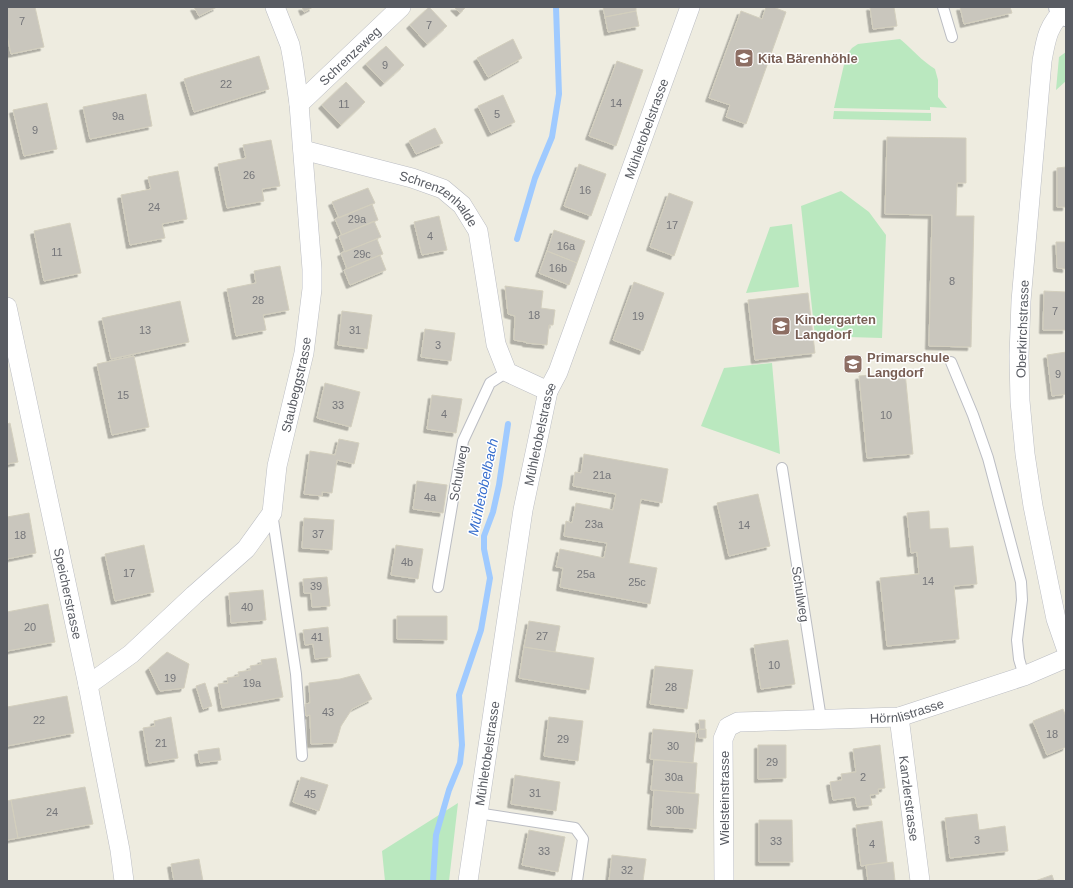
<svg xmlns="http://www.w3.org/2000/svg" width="1073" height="888" font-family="Arial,sans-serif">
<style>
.green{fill:#bae8bf}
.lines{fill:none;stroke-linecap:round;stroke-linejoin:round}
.stream{stroke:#9fcaff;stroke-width:6}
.building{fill:#c9c6bd;stroke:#d3cfbe;filter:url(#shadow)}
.service-casing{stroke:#bbbdc3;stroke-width:12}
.minor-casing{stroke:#bbbdc3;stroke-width:20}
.secondary-casing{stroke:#bbbec6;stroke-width:24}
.service{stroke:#fff;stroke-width:10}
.minor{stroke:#fff;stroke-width:19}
.secondary{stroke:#fff;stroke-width:22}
.labels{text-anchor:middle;stroke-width:3;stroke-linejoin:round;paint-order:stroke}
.number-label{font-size:11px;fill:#75767a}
.street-label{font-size:13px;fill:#595c63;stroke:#fff}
.education-label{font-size:13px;font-weight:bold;fill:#785e54;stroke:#fff;text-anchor:start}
.water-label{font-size:14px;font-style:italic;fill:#376ecd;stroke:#fff}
</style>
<defs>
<filter id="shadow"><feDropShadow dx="-3.5" dy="3.5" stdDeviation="0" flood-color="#0004"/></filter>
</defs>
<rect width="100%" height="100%" fill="#eeece0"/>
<path class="green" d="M900,39C912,49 922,61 935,69L938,80V97L947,108L930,107V110L834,108L846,56L852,48L858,44Z
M1066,52V81L1056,90L1059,57Z
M834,111L931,113V121L833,119Z
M841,191L869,212L886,235L882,338L815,336L801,206Z
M792,224L799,287L746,293L770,227Z
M772,363L780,454L701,426L724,368Z
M458,803L449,881H385L382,851Z"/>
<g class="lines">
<path class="stream" d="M517,239L535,178L552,137L559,94L556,7
M433,881L436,835L449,790L460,763L462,745L459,695L481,630L490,578L484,549V536L493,512L499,485L508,424"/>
</g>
<path class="building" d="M7,7H35L44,47L11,54L7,35Z
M194,7H217L199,16Z
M302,7H313L304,12Z
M429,7L447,26L427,44L410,25Z
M454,7H466L460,13Z
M603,7H636V11L605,17Z
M766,7H773L786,12L746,124L726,117L730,105L709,98L741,11L762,19Z
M870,7H894L897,26L873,29Z
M960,7H1010L1012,13L964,24Z
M636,11L639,26L608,32L605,17Z
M513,39L522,58L488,77L477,58Z
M386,46L404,65L384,83L366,64Z
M259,56L269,89L194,112L184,79Z
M617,61L643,70L616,146L589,136Z
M346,82L365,102L341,125L322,105Z
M146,94L152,126L90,139L83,107Z
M503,95L515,122L491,133L478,106Z
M47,103L57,149L24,156L13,110Z
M435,128L443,143L416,154L409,141Z
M887,137L966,138V183H957L956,216H974L971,347L929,346L932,215L885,214Z
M271,140L280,186L262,189L264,201L227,208L218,164L246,158L243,145Z
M579,164L606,174L591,216L564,206Z
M1066,167V207H1057V168Z
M178,171L187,219L162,224L165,238L130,245L121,195L151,189L148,177Z
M368,188L375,203L339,218L332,202Z
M669,193L693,202L674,256L650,247Z
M372,204L378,220L342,235L335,219Z
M439,216L447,250L422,255L414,222Z
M374,221L381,237L345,252L339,236Z
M70,223L81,273L44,281L34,231Z
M554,230L585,241L577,263L547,251Z
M377,239L383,254L347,269L341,253Z
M1056,242H1066V269L1057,268Z
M547,251L577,263L569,285L539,273Z
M380,255L386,270L350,285L344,270Z
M280,266L289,310L263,315L266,330L236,336L227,289L256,283L254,271Z
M634,282L664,293L643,351L613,340Z
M505,286L543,291L541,308L555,310L553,325H549L547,345L526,343V342L514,340L515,316L508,314Z
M1044,291L1066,292V330H1043Z
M808,293L815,353L755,360L748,300Z
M180,301L189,342L111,359L102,318Z
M342,311L372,315L367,349L338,345Z
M425,329L455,333L451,361L421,357Z
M1066,352V394L1052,396L1047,355Z
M134,356L149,427L112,435L97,364Z
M905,372L913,454L867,458L859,376Z
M325,383L360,392L351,427L317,418Z
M432,395L462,399L456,433L427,429Z
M10,423L18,462L7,464V424Z
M339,439L359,443L354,464L337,460L332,493L322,492V496L304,494L310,451L335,455Z
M584,454L668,469L662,503L641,499L629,563L657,568L650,604L560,587L563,568L556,567L560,549L604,558L607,543L564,536L566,521L572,523L576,503L613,510L616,494L573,486L575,472L581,473Z
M417,481L447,485L443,513L413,509Z
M758,494L770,546L729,556L717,503Z
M929,511L930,529L948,528L950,548L973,546L977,584L954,586L959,639L887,646L880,578L919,574L917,552L911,553L907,513Z
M29,513L36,553L7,559V517Z
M304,518L334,520L332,550L302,548Z
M144,545L154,592L115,601L105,554Z
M396,545L423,549L418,579L391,575Z
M327,577L330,606L312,607L311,593H304L303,579Z
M263,590L266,620L231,623L229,593Z
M48,604L55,642L7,651V612Z
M397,616H447V640L397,639Z
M529,621L560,626L555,652L524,647Z
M328,627L331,657L315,659L313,644L305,645L303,630Z
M788,640L795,684L761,689L754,645Z
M524,647L594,658L589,690L519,678Z
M167,652L189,664L184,688L160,691L149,668Z
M276,658L283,697L222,708L218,684L228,683L227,678L239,676L238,672L251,670L250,666L262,664L261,660Z
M655,666L693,670L687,709L650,704Z
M359,674L372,699L352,709L341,726L336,743L311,744L310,715L306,716L305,704L310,703L309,683L340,679Z
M205,683L212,706L203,709L196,686Z
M67,696L74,733L7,746V707Z
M1063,709L1066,717V747L1047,755L1033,721Z
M171,717L178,758L149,763L143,728L155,726L154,721Z
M549,717L583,721L578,761L544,756Z
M699,720H705V729H700Z
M653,729L696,733L693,763L650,759Z
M706,729V738H699L698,730Z
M758,745H786V778L758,779Z
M880,745L885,788L878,789L879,794L870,795L872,805L857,807L855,797L833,800L830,782L842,780L841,774L856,772L853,749Z
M219,748L221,760L200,763L198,751Z
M654,760L697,763L695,793L651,790Z
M515,775L560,782L556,811L511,804Z
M301,777L328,785L319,811L293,802Z
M85,787L93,824L18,838L11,800Z
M654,790L699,794L696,829L651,826Z
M11,800L18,838L7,840V801Z
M977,814L979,830L1005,826L1008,851L950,858L945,818Z
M759,820H792L793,862H759Z
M882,821L887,862L861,866L856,825Z
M529,830L565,837L558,872L522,865Z
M612,855L646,859L643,881H609Z
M199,859L203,881H174L171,864Z
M893,862L895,881H868L866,865Z
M1052,875L1054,881H1035Z"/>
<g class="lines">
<defs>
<path id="service" d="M943,7L952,37
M951,362L973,415L988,458L1021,582L1022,600L1017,640L1019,659L1024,676
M782,468L821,719
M272,513L296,674L302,756
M438,587L463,441L490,383L507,372
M477,813L575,828L583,839L577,881"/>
<g id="minor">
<path d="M1066,8C1048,25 1046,38 1042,61L1021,301L1019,356L1020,401L1025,454L1033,506L1056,619L1066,648"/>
<path id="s1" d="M299,104L401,7"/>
<path id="s2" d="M303,150L412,178L443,189L462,205L478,231L496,344L507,372L548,391"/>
<path id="s3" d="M7,307L88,685L120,850L124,881"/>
<path id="s4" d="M88,685L131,654L194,595L246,549L272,513L277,466L304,353L312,289V269L299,104L293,61L290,45L275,7"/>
<path id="s5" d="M899,717L920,881"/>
<path id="s6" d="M468,881L523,510L548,391L558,372L690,7"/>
<path id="s7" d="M724,881L723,739L728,727L738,722L899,717L1024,676L1066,658"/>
</g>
<path id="secondary" d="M1060,7L1066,15"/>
</defs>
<use href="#service" class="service-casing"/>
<use href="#minor" class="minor-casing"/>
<use href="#secondary" class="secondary-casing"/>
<use href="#service" class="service"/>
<use href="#minor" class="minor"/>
<use href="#secondary" class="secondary"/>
</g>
<defs>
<symbol id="school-square" viewBox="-11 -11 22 22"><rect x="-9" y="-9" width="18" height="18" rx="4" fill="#8d6e63" stroke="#fff"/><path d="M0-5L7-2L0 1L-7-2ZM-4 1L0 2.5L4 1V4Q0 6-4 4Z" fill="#fff"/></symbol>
</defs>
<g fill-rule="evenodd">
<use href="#school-square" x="733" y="47" width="22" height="22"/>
<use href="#school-square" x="770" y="315" width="22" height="22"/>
<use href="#school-square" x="842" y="353" width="22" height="22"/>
</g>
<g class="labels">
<g class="number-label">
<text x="22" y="25">7</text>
<text x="429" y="29">7</text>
<text x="385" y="69">9</text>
<text x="226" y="88">22</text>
<text x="616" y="107">14</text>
<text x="344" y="108">11</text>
<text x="497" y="118">5</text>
<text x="118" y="120">9a</text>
<text x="35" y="134">9</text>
<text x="249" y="179">26</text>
<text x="585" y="194">16</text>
<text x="154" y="211">24</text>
<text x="357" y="223">29a</text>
<text x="672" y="229">17</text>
<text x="430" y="240">4</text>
<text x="566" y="250">16a</text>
<text x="57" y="256">11</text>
<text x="362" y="258">29c</text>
<text x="558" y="272">16b</text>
<text x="952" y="285">8</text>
<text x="258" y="304">28</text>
<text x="1055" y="315">7</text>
<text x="534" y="319">18</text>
<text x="638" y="320">19</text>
<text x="145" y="334">13</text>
<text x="355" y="334">31</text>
<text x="438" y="349">3</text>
<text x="1058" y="378">9</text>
<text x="123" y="399">15</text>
<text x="338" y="409">33</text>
<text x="444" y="418">4</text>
<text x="886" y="419">10</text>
<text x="602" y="479">21a</text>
<text x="430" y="501">4a</text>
<text x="594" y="528">23a</text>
<text x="744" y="529">14</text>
<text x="318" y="538">37</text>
<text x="20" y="539">18</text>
<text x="407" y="566">4b</text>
<text x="129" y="577">17</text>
<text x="586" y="578">25a</text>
<text x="928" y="585">14</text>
<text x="637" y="586">25c</text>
<text x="316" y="590">39</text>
<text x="247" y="611">40</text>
<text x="30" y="631">20</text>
<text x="542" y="640">27</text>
<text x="317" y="641">41</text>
<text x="774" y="669">10</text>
<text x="170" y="682">19</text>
<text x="252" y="687">19a</text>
<text x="671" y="691">28</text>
<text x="328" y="716">43</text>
<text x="39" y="724">22</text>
<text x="1052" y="738">18</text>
<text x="563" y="743">29</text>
<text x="161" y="747">21</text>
<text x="673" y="750">30</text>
<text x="772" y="766">29</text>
<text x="674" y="781">30a</text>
<text x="863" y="781">2</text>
<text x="535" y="797">31</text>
<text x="310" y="798">45</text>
<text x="675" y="814">30b</text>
<text x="52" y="816">24</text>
<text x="977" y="844">3</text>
<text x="776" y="845">33</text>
<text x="872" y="848">4</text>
<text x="544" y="855">33</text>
<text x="627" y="874">32</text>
</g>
<g class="street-label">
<text dy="5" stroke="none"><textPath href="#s1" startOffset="70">Schrenzeweg</textPath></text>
<text dy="5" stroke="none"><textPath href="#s6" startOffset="777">Mühletobelstrasse</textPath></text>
<text dy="5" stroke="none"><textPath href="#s2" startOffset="147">Schrenzenhalde</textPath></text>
<text transform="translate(1022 329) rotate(-88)" y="5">Oberkirchstrasse</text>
<text dy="5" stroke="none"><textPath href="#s4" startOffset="384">Staubeggstrasse</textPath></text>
<text dy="5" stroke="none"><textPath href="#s6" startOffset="453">Mühletobelstrasse</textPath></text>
<text transform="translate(458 473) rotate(-80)" y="5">Schulweg</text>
<text dy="5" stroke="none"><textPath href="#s3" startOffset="293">Speicherstrasse</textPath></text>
<text transform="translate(801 594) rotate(81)" y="5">Schulweg</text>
<text dy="5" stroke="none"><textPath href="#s7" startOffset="336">Hörnlistrasse</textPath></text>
<text dy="5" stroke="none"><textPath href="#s6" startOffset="129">Mühletobelstrasse</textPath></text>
<text transform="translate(724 798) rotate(-90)" y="5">Wielsteinstrasse</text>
<text dy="5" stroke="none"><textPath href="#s5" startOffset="82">Kanzlerstrasse</textPath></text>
</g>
<g class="education-label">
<text x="758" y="63">Kita Bärenhöhle</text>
<text x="795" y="324">Kindergarten<tspan x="795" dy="15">Langdorf</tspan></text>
<text x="867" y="362">Primarschule<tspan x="867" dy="15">Langdorf</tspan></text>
</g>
<g class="water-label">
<text transform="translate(483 487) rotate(-78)" y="5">Mühletobelbach</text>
</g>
</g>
<rect width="1073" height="888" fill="none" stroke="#595c63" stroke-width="16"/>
</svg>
